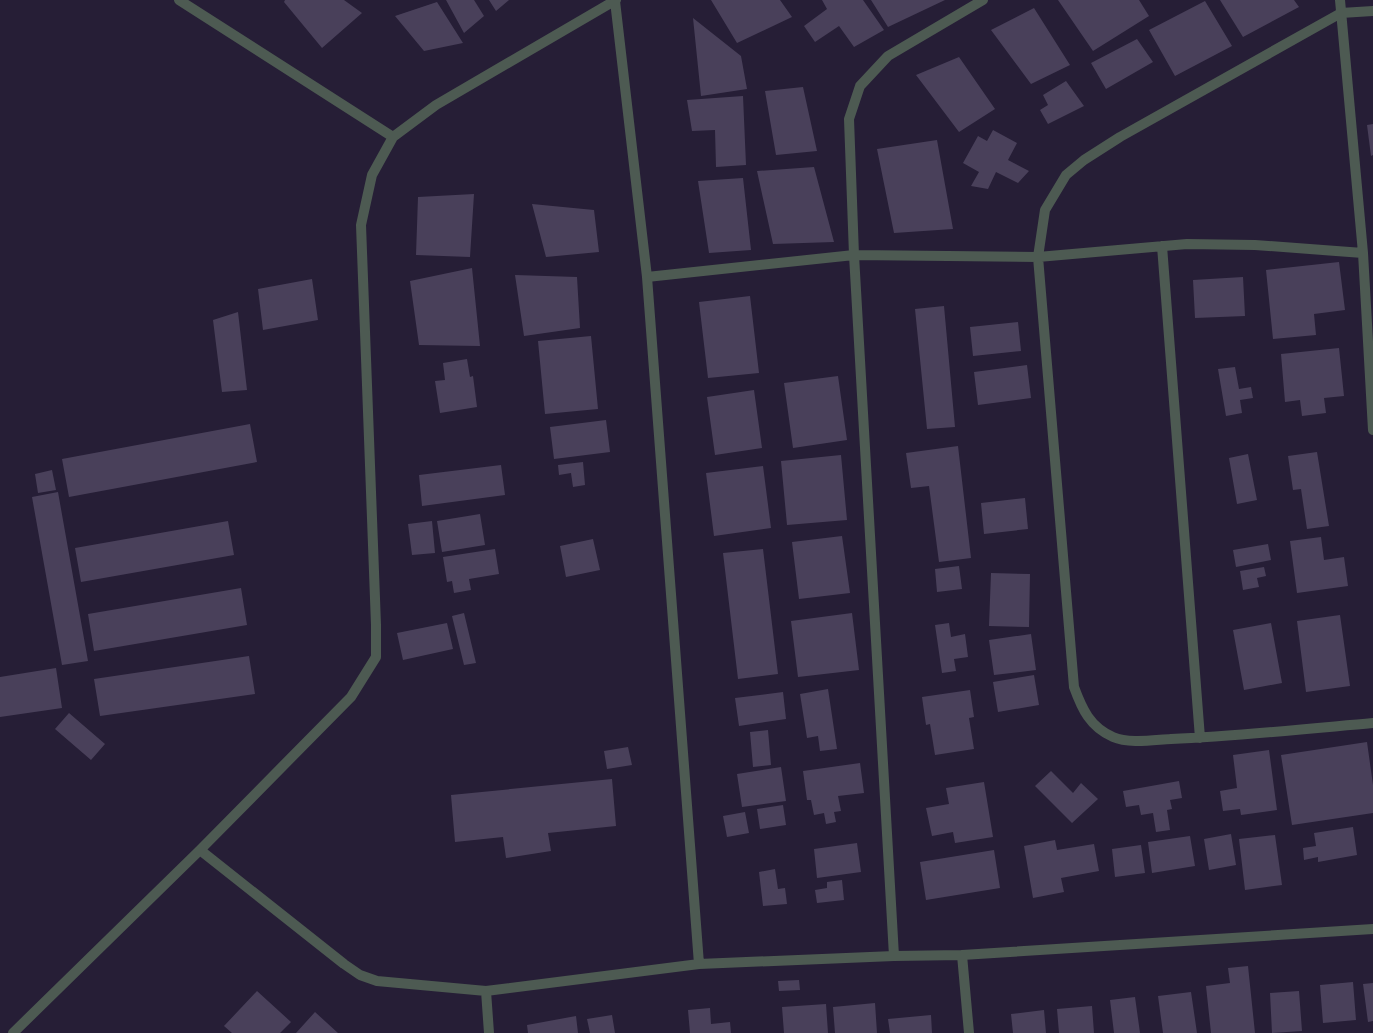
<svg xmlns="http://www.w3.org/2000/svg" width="1373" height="1033" font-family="Cabin,sans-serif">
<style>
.building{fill:#49405a}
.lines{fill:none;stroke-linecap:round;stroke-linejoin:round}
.street{stroke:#4d5a52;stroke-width:10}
</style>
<rect width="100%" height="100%" fill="#261e36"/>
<path class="building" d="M285,0H344L362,13L322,48L284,2Z
M446,0H474L484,16L464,33Z
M489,0H509L496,11Z
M711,0H780L792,17L737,43Z
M822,0H863L884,30L854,47L839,26L815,42L804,26L827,9Z
M871,0H945L888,27Z
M1058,0H1139L1149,16L1093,51Z
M1220,0H1294L1299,7L1243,37Z
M1205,1L1232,46L1175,76L1149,30Z
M437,2L463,43L424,51L395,16Z
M1034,8L1070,65L1031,84L991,30Z
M693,18L741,56L747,89L701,96Z
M1137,39L1153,62L1106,89L1091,63Z
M959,57L995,109L959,132L916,75Z
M1066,81L1084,106L1048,124L1040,110L1048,105L1043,95Z
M803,87L817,151L776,155L765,91Z
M743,96L746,165L716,167L715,130L692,131L687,100Z
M1373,124V155L1371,156L1367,125Z
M993,130L1017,143L1008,160L1029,171L1018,183L996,172L988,189L971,186L979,172L963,163L978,136L987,141Z
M937,140L953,229L894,233L877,149Z
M814,167L834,242L773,244L757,171Z
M743,178L751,250L709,253L698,181Z
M474,194L470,257L416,255L418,197Z
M532,204L594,210L599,252L546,257Z
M1339,262L1345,310L1314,314L1316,335L1273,339L1266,270Z
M472,268L480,346L419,345L410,281Z
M515,275L577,277L580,328L524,336Z
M1243,277L1245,316L1195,318L1193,280Z
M312,279L318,320L263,330L258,289Z
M750,296L759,373L708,378L699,302Z
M944,306L955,427L927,429L915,309Z
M238,312L247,390L222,392L213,320Z
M1018,322L1021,351L973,356L970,327Z
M591,336L598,409L545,414L538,341Z
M1339,348L1344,396L1324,398L1326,413L1302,416L1300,400L1285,402L1281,354Z
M467,359L470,377L473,376L477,407L440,413L435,381L445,380L443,363Z
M1027,365L1031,398L978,405L974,372Z
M1235,367L1239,389L1251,387L1253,398L1240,400L1242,413L1226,416L1218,369Z
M838,376L847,440L793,448L784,383Z
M754,390L762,448L715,455L707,397Z
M606,420L610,452L554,459L550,427Z
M250,424L257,462L69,497L62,459Z
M958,446L971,558L939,562L929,486L911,488L906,453Z
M1317,452L1329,526L1307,529L1301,489L1293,490L1288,456Z
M1248,454L1257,500L1237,504L1229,458Z
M841,455L847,520L787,525L781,461Z
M583,462L585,485L573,487L571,473L559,475L558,465Z
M501,465L505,495L422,506L419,475Z
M763,466L771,528L714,536L706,473Z
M52,470L56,490L38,493L35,474Z
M58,492L88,661L62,665L32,497Z
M1025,498L1028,529L984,534L981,503Z
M480,514L485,545L442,552L437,521Z
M228,521L234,555L81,582L75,548Z
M432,521L435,553L412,555L408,524Z
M842,536L850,593L799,599L792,542Z
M1321,537L1324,560L1344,557L1348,586L1297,593L1290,541Z
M593,539L600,570L566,577L560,546Z
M1268,544L1271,560L1236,567L1233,550Z
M495,549L499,574L469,579L471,590L454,593L452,581L447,582L443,557Z
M763,549L778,674L738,679L723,553Z
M959,566L962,589L937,592L935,569Z
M1264,567L1266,576L1257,578L1259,587L1243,590L1240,571Z
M991,573L1030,574L1029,627L989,626Z
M241,588L247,625L94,651L88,614Z
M464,613L476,663L464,665L452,616Z
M852,613L859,670L798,677L791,621Z
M1340,615L1350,686L1306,692L1297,621Z
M447,623L453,649L403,660L397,633Z
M949,623L951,637L965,634L968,657L954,659L956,671L942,673L935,625Z
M1271,623L1282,683L1244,690L1233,630Z
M1031,634L1036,670L994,675L989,640Z
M249,656L255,694L100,716L94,679Z
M56,668L62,708L0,717V677Z
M1034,675L1039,705L998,712L993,682Z
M828,689L837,749L820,751L818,736L807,738L800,694Z
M970,690L974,717L969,718L974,749L935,755L930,724L926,725L922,697Z
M783,692L786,719L739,726L735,698Z
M69,713L105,744L91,760L55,729Z
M768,730L771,765L753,767L750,732Z
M1367,742L1373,785V813L1292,825L1281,755Z
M628,747L632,765L607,769L604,751Z
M1269,750L1277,810L1241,815L1240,809L1223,811L1220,791L1237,788L1233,755Z
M860,763L864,793L838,796L841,811L834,812L836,822L826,824L824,813L814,815L811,800H807L803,771Z
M781,767L786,801L742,807L737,774Z
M1051,771L1073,793L1081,783L1098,799L1072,823L1035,786Z
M612,779L616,826L548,833L551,851L506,858L503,837L455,842L451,795Z
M1179,781L1182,798L1170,800L1172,809L1167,810L1170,830L1156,832L1153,813L1141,815L1139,805L1126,807L1123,791Z
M984,782L993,837L955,843L953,832L932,836L926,808L949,804L946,788Z
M783,805L786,825L760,829L757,809Z
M745,812L749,833L727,837L723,816Z
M1353,827L1357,855L1318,862V857L1304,860L1303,848L1316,846L1314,833Z
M1231,834L1236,865L1209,870L1204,839Z
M1275,835L1282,885L1245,890L1239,839Z
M1190,836L1195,866L1152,873L1148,842Z
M1055,840L1057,850L1094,844L1099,871L1061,878L1064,892L1033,898L1024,846Z
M857,843L861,872L817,878L814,849Z
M1141,845L1145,873L1115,877L1112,849Z
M994,850L1000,888L926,900L920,862Z
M775,869L778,889L785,888L787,904L763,906L759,872Z
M842,880L844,900L817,903L815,890L827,888V882Z
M1248,966L1255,1033H1211L1206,986L1230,983L1228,968Z
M799,980L800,990L779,991L778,981Z
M1353,982L1356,1020L1323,1023L1320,985Z
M1373,983V1021L1368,1022L1363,984Z
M257,991L291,1022L280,1033H232L224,1026Z
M1299,991L1302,1031L1272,1033L1270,993Z
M1191,992L1197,1033H1163L1158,996Z
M1135,997L1140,1033H1114L1110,1000Z
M875,1003L877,1033H835L833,1007Z
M826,1004L828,1033H784L782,1007Z
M1092,1006L1094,1033H1059L1057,1009Z
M710,1008L711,1024L730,1022L731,1033H690L688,1010Z
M1044,1010L1046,1033H1013L1011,1014Z
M315,1012L338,1033H296Z
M612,1015L615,1033H590L587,1019Z
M931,1015L932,1033H890L888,1019Z
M576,1016L578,1033H528L527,1025Z"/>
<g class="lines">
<path class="street" d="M179,0L393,137
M1340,0L1363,253L1373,430
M615,1L647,277L699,964
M1373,11L1341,13L1120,137L1084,160L1066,175L1045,210L1038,257L1074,687C1082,709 1090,727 1113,737C1129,744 1153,740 1171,739C1238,736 1306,729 1373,723
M1162,246L1200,738
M647,277L854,255L1038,257L1187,244L1255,245L1363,253
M200,850L344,964L360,975L377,981L486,991L699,964L894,956L962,955L1373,929
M962,955L969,1033
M894,956L854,255L849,119L860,86L888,56L983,0
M486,991L489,1033
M13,1033L200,850L351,697L376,657V625L361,225L372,175L393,137L436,105L616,0"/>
</g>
</svg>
